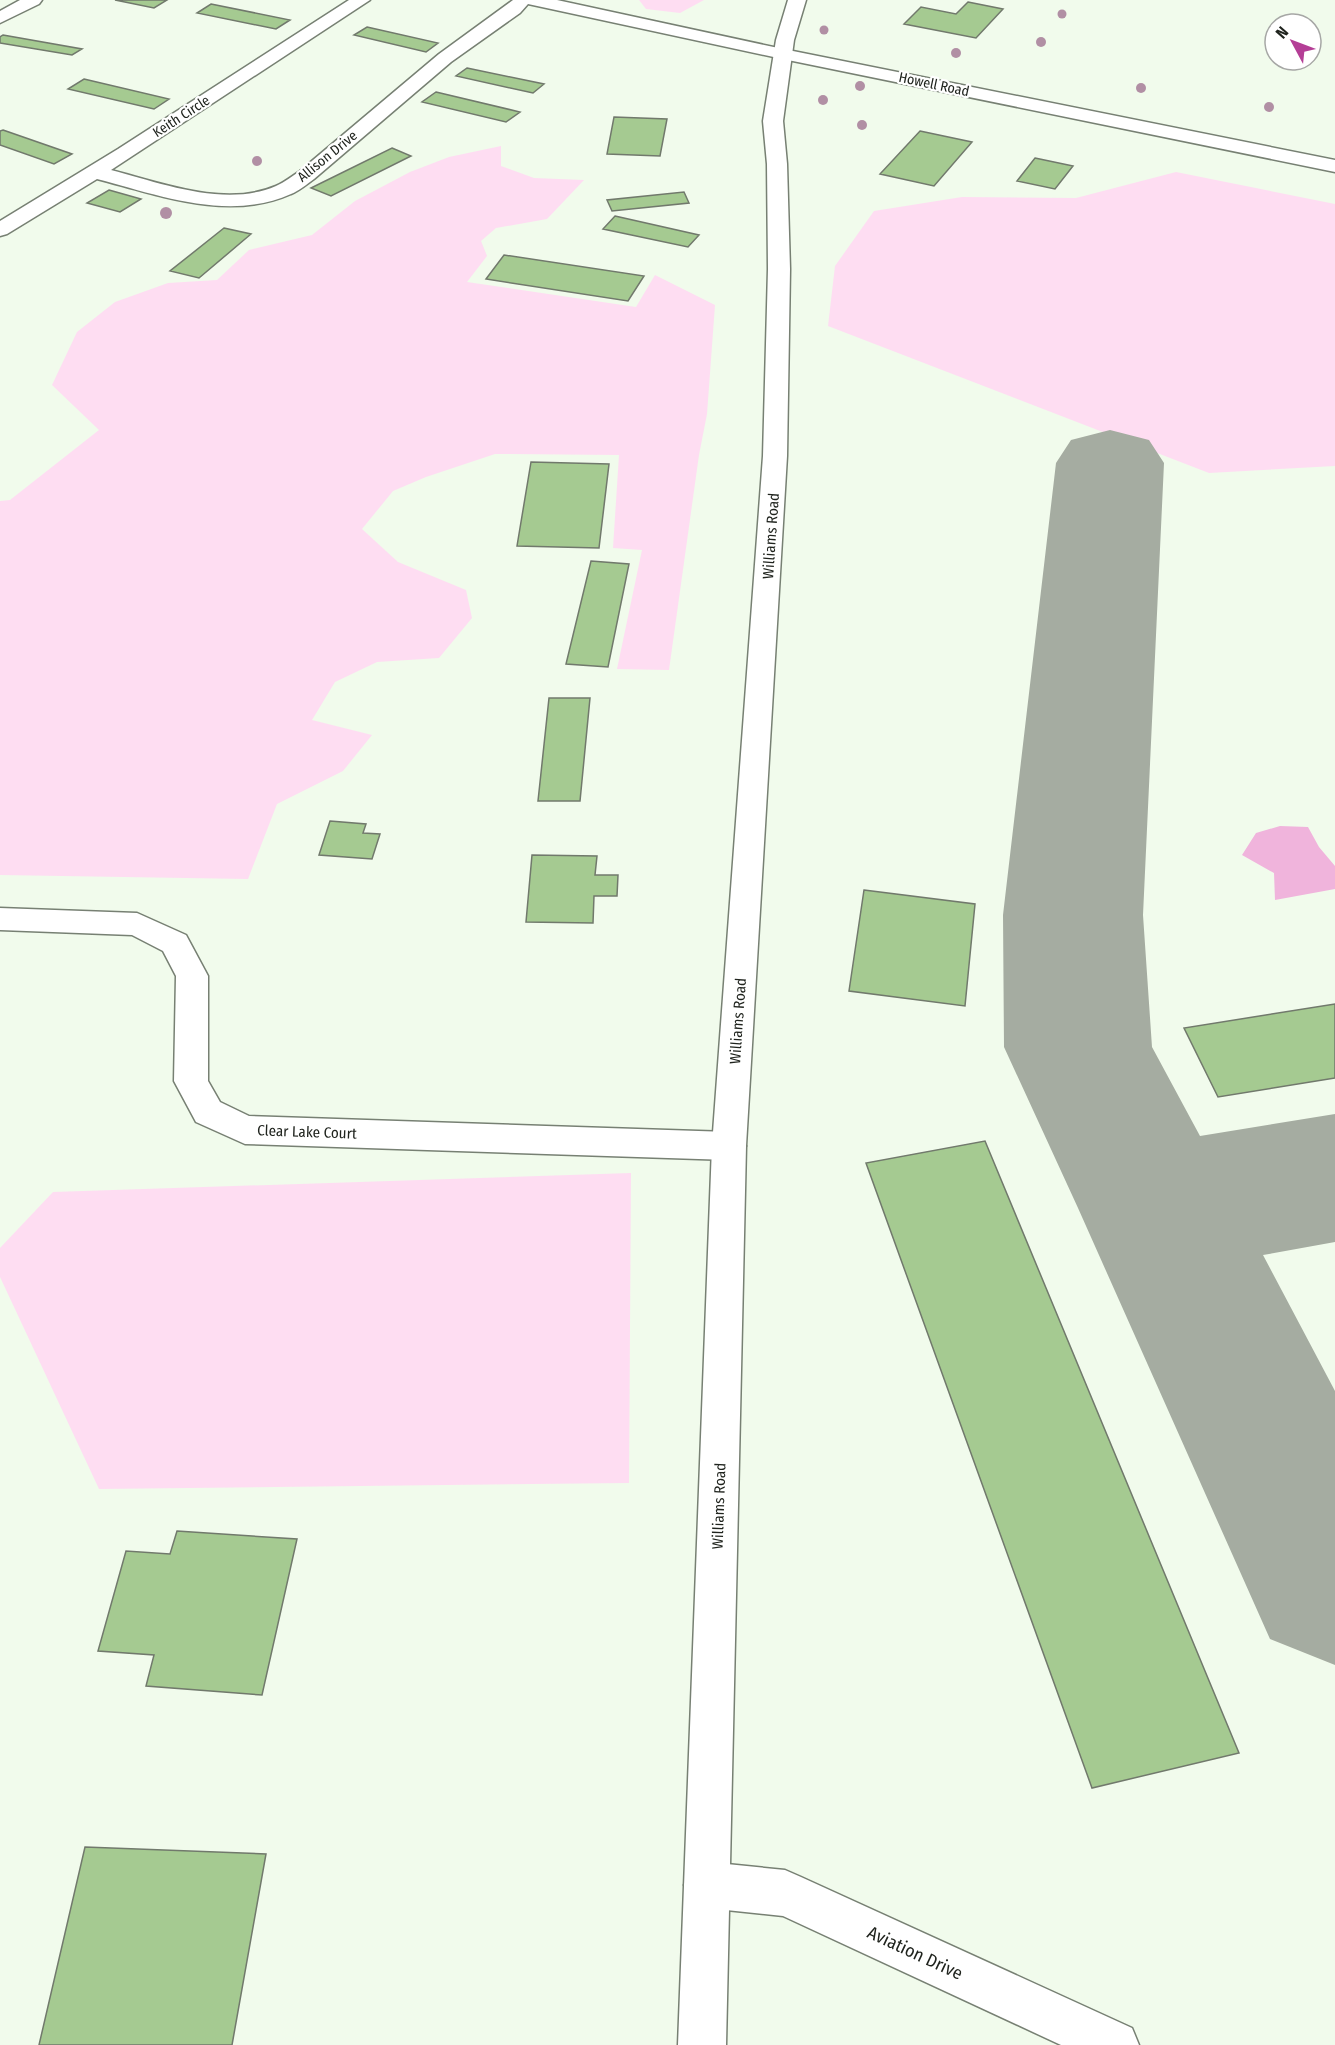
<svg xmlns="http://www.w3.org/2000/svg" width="1335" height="2045" font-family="'Fira Sans Condensed',sans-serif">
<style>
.green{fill:#feddf2}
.water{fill:#f0b4dc}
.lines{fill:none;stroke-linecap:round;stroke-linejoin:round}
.taxiway{fill:#a5aca1;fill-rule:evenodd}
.building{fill:#a5ca91;stroke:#71796c;stroke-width:1.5}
.minor-casing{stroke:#778073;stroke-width:3}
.tertiary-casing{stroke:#778073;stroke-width:3}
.minor{fill:#fff;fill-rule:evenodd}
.tertiary{fill:#fff;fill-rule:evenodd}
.tree{fill:#b18fa4}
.labels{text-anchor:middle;stroke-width:4.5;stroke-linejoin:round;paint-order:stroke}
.far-street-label{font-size:14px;fill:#20241e;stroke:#fff}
.street-label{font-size:15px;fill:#20241e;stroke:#fff}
.near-street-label{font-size:18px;fill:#20241e;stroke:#fff}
</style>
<rect width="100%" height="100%" fill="#f1fbec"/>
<path class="green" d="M639,0H704L680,13L646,9Z
M501,146V166L534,178L584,180L547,219L496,228L481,241L487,256L467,282L636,307L655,275L715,305L707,414L699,455L669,670L617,669L642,550L613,548L619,455L495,454L426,477L393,491L362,529L398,562L466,590L472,618L439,658L377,662L335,682L312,720L372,735L343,771L277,804L248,879L0,875V501L10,500L99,430L52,385L77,332L115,302L168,283L217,280L249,250L312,235L355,201L410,172L449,157Z
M1176,172L1335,204V466L1209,473L828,326L835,266L874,211L962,197L1076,198Z
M631,1173L629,1483L99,1489L0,1277V1248L53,1192Z"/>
<path class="water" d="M1280,826L1308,827L1319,847L1335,866V889L1275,900L1274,873L1242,855L1256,833Z"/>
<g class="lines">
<path class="taxiway" d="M1110,430L1149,440L1164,463L1143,915L1152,1047L1200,1136L1335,1114V1242L1263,1255L1335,1391V1665L1270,1639L1078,1208L1004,1047L1003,915L1056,463L1071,440Z"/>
</g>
<path class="building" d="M115,0H167L154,8Z
M968,2L1003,9L976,38L904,24L921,7L956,14Z
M211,4L290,20L276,29L197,13Z
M367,27L438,43L426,52L354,35Z
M3,35L82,49L72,55L0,43V37Z
M467,68L544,84L533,93L456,76Z
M84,79L169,99L154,109L68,89Z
M436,92L520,112L506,122L422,102Z
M614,117L667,119L660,156L607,154Z
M3,130L72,154L54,164L0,145V131Z
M920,131L972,142L934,186L880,174Z
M392,148L411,156L331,196L311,188Z
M1035,158L1073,166L1055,189L1017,181Z
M109,190L141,199L120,212L87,203Z
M684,192L689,203L612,211L607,200Z
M615,216L699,235L688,247L603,229Z
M224,228L251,234L199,278L170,271Z
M504,255L644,276L628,301L486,279Z
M531,462L609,464L599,548L517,546Z
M591,561L629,564L608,667L566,664Z
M549,698H590L580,801H538Z
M330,821L366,824L363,833L380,834L372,859L319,855Z
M532,855L597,856L595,875H618L617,896H594L593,923L526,922Z
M864,890L975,904L965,1006L849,991Z
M1335,1004V1078L1218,1097L1184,1028Z
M985,1141L1239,1753L1092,1788L866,1163Z
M177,1531L297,1539L262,1695L146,1686L154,1655L98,1651L126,1551L170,1554Z
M85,1847L266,1854L232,2045H39Z"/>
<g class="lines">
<defs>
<path id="minor" d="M20,0H42L39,4L0,23V11Z
M349,0H370L111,170C161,183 225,208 276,186C285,182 292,176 300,171L439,54L513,0H557L783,49L1335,160V172L783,59L528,4L520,13L451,62L314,179C307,184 299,191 291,194C229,222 158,195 97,179L7,234L0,236V221L118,149Z
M0,908L137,913L186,935L208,976V1081L220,1102L249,1116L729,1132L741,1136L746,1146L741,1156L729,1160L245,1144L196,1122L174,1081L176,976L163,951L132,935L0,930Z
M707,1862L785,1870L801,1877L1132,2028L1139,2045H1061L783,1916L707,1908L691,1901L684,1885L691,1869Z"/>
<path id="tertiary" d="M788,0H806L794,40L783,121L787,164L790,269L787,456L746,1146L726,2045H678L712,1146L763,456L768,269L767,164L763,121L776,40Z"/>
</defs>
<use href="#minor" class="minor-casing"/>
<use href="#tertiary" class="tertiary-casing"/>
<use href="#minor" class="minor"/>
<use href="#tertiary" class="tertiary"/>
</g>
<g class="tree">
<circle cx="1062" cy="14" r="4.5"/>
<circle cx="824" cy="30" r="4.5"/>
<circle cx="1041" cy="42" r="5"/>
<circle cx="956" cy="53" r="5"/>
<circle cx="860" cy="86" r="5"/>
<circle cx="1141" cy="88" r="5"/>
<circle cx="823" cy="100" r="5"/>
<circle cx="1269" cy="107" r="5"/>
<circle cx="862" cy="125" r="5"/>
<circle cx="257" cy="161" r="5"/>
<circle cx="166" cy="213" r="6"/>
</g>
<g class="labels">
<g class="far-street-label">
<text transform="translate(934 84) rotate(12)" y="5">Howell Road</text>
<text transform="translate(181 116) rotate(-33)" y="5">Keith Circle</text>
<text transform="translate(327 156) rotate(-39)" y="5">Allison Drive</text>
</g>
<g class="street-label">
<text transform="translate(771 536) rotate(-86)" y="5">Williams Road</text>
<text transform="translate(738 1021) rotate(-86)" y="5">Williams Road</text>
<text transform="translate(307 1132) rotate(2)" y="5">Clear Lake Court</text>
<text transform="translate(719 1506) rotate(-88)" y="5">Williams Road</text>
</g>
<g class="near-street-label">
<text transform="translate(915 1953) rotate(25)" y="6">Aviation Drive</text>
</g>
</g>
<g transform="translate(1293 42) rotate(311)"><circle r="28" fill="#ffffff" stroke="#a6a7a5" stroke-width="1.5"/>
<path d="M0-4.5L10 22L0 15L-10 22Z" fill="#b43e96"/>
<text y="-9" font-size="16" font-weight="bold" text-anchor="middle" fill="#20241e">N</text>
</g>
</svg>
